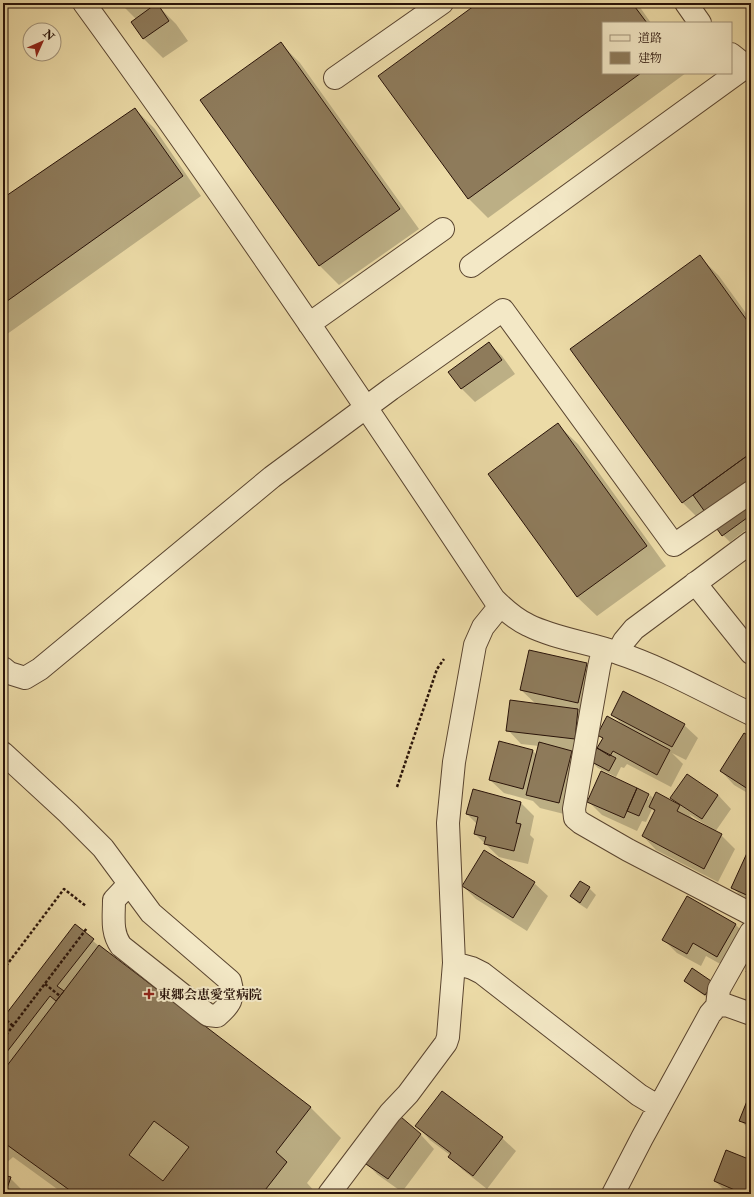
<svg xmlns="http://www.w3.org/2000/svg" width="754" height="1197" font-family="'IM FELL Double Pica','Noto Serif JP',serif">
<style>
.shadow{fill:#0003;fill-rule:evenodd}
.building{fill:#8e7b5b;stroke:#291309;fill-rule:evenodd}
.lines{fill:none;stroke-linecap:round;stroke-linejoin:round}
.minor-casing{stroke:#5a4530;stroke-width:24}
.path{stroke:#291309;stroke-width:2.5;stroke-dasharray:3 2;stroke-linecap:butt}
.minor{stroke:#f3e8c6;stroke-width:22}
.poi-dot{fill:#8f2418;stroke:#f3e8c6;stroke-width:1.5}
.labels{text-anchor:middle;stroke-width:4;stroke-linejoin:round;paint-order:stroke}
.poi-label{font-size:13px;font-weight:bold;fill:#291309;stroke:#f3e8c6;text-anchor:start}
</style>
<rect width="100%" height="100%" fill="#ecdba7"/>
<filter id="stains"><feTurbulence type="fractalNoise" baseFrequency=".005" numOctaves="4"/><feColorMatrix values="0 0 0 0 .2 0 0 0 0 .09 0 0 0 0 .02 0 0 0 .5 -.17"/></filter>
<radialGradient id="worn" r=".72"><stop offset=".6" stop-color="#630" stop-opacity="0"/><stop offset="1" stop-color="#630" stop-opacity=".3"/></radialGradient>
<path class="shadow" d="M120,3H160L157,5L176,24L188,41L163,58L144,39L132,22L136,19Z
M480,3H637L651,23H603V73H686L488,218L469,199L379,77Z
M281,44L300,63L419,229L339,285L320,266L201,101Z
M135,109L155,129L201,196L3,337V199Z
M3,147L6,150L3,154Z
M700,257L719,276L751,320V526L730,542L723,535L710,517L702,522L683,503L572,349Z
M489,343L502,356L515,374L475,402L462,389L449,372Z
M558,425L578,444L666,566L597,616L577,597Z
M587,664L600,677L588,752L570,750L585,765L572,816L540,808L533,801L504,793L490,780L500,743L533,751L537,755L539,746L521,744L508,730L536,704L521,690Z
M612,714L684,725L698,738L686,760L672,753L683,764L671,787L627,764L624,768L621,767L616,777L598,768L591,761L603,739L598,735L624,726Z
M751,739V795L734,785L721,771Z
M474,790L521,803L534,816L530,835L534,839L528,864L499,857L475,834L477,824L467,814Z
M650,795L654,799L679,805L672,798L718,795L731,809L715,832L721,835L735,849L718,882L656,850L643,836L655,812L652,809L646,822L642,821L637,831L602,815L588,801L646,798L648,800ZM689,814L710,828L709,829L693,819Z
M751,856V900L739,894L732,887Z
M534,883L548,896L527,931L476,899L463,886Z
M589,888L596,895L587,909L578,903L571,896Z
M688,897L736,925L749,938L731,970L706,956L701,966L677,953L664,940Z
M75,926L99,946L310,1107L341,1138L307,1183L317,1194H64L13,1157L3,1166V1019Z
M686,981L713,983L712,1001L692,987Z
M751,1093V1131L740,1120Z
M401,1119L421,1135L434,1149L402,1192L378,1175L364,1161Z
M417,1126L502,1138L516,1151L487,1189L463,1170L449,1157L450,1155L430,1140Z
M751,1161V1194H728L715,1181Z
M3,1176L10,1178L26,1194H3Z"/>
<path class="building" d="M157,3L169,21L143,39L131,22Z
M478,3H632L647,23H603V73H641L468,199L378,76Z
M281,42L400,209L319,266L200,100Z
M135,108L183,176L3,304V198Z
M700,255L751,326V453L682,503L570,349Z
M489,342L502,360L461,389L448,372Z
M558,423L647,546L577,597L488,474Z
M751,453V515L722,536L693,495Z
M529,650L587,663L578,703L520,690Z
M623,691L685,724L672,747L611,715Z
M510,700L578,709L575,739L506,731Z
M607,716L670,750L657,775L613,751L610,756L597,748L603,738L597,735Z
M744,733L751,737V791L720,771Z
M499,741L533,750L523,789L489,780Z
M539,742L572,751L559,803L526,795Z
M597,748L616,758L609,771L590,761Z
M601,771L637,788L624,818L587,802Z
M687,774L718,795L702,819L670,798Z
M637,788L649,794L639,816L627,811Z
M473,789L521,802L516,823L521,824L514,851L484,844L486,837L474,834L478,817L466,814Z
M656,792L680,805L677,811L722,834L704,869L642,836L655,810L649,807Z
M484,850L535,882L513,918L462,886Z
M747,853L751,855V897L731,888Z
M580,881L590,887L580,903L570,896Z
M687,896L736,924L717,957L693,943L687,954L662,940Z
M75,924L94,939L57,986L64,991L56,1001L50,996L3,1057V1018Z
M99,945L311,1107L276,1152L287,1162L262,1194H75L3,1142V1071ZM154,1121L189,1147L163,1181L129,1155Z
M751,949V974L746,972L749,966L744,963Z
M692,968L714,983L705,995L684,981Z
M442,1091L503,1137L473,1176L448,1157L451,1153L415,1126Z
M751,1091V1125L739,1121Z
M401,1117L421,1134L388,1179L363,1162Z
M726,1150L751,1160V1194H736L737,1191L714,1181Z
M3,1175L11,1177L5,1194H3Z"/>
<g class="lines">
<defs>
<path id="minor" d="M84,3C226,198 361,398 494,599C504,609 515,619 528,625C556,639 588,642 618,653C664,668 707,693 751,714
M686,3L700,23
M731,54L751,70
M335,78L442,3
M471,266L751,63
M309,324L443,229
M695,583L751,653
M603,649L599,667L574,809L575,818L581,823L628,850L751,914
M618,652L624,641L634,629L751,542
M3,668L9,673L25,678L40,669L272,477L391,389L503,310L674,545L751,492
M3,753L68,813L103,848L151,913L230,981C235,998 230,1005 217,1016L208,1015L121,946C111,932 114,917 114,900L129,884
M454,963L472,968L482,973L639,1095L659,1107
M717,1006L726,1005L751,1014
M329,1194L390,1113L408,1094L446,1043L448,1037L454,963L448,823L454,762L475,645L483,627L500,606
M613,1194L642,1138L710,1014L717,1006L719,989L751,932"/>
</defs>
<use href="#minor" class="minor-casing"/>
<path class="path" d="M397,787L437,669L444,659
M3,970L64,889L86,906
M45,984L60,996
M3,1017L13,1026
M3,1039L87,928"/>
<use href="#minor" class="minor"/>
</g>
<path class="poi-dot" d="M147 988h4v4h4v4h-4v4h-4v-4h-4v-4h4z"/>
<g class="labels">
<g class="poi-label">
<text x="158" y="999">東郷会恵愛堂病院</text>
</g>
</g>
<rect width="754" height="1197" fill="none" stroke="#ecdba7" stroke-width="16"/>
<rect x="4" y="4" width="746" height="1189" fill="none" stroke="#291309" stroke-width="2"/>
<rect x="8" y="8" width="738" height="1181" fill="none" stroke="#291309"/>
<rect x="602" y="22" width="130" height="52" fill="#f3e8c6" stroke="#a2937a"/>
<rect x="610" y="35" width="20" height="6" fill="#f3e8c6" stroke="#a2937a"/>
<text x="638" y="42" font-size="12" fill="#291309">道路</text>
<rect x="610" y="52" width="20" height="12" fill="#8e7b5b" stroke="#a2937a"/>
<text x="638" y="62" font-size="12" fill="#291309">建物</text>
<g transform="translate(42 42) rotate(45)"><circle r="19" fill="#f3e8c6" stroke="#a2937a"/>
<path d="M0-3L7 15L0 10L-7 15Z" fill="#8f2418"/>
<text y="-6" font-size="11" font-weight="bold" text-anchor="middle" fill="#291309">N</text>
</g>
<rect width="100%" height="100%" filter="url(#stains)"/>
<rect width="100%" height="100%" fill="url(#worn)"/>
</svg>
